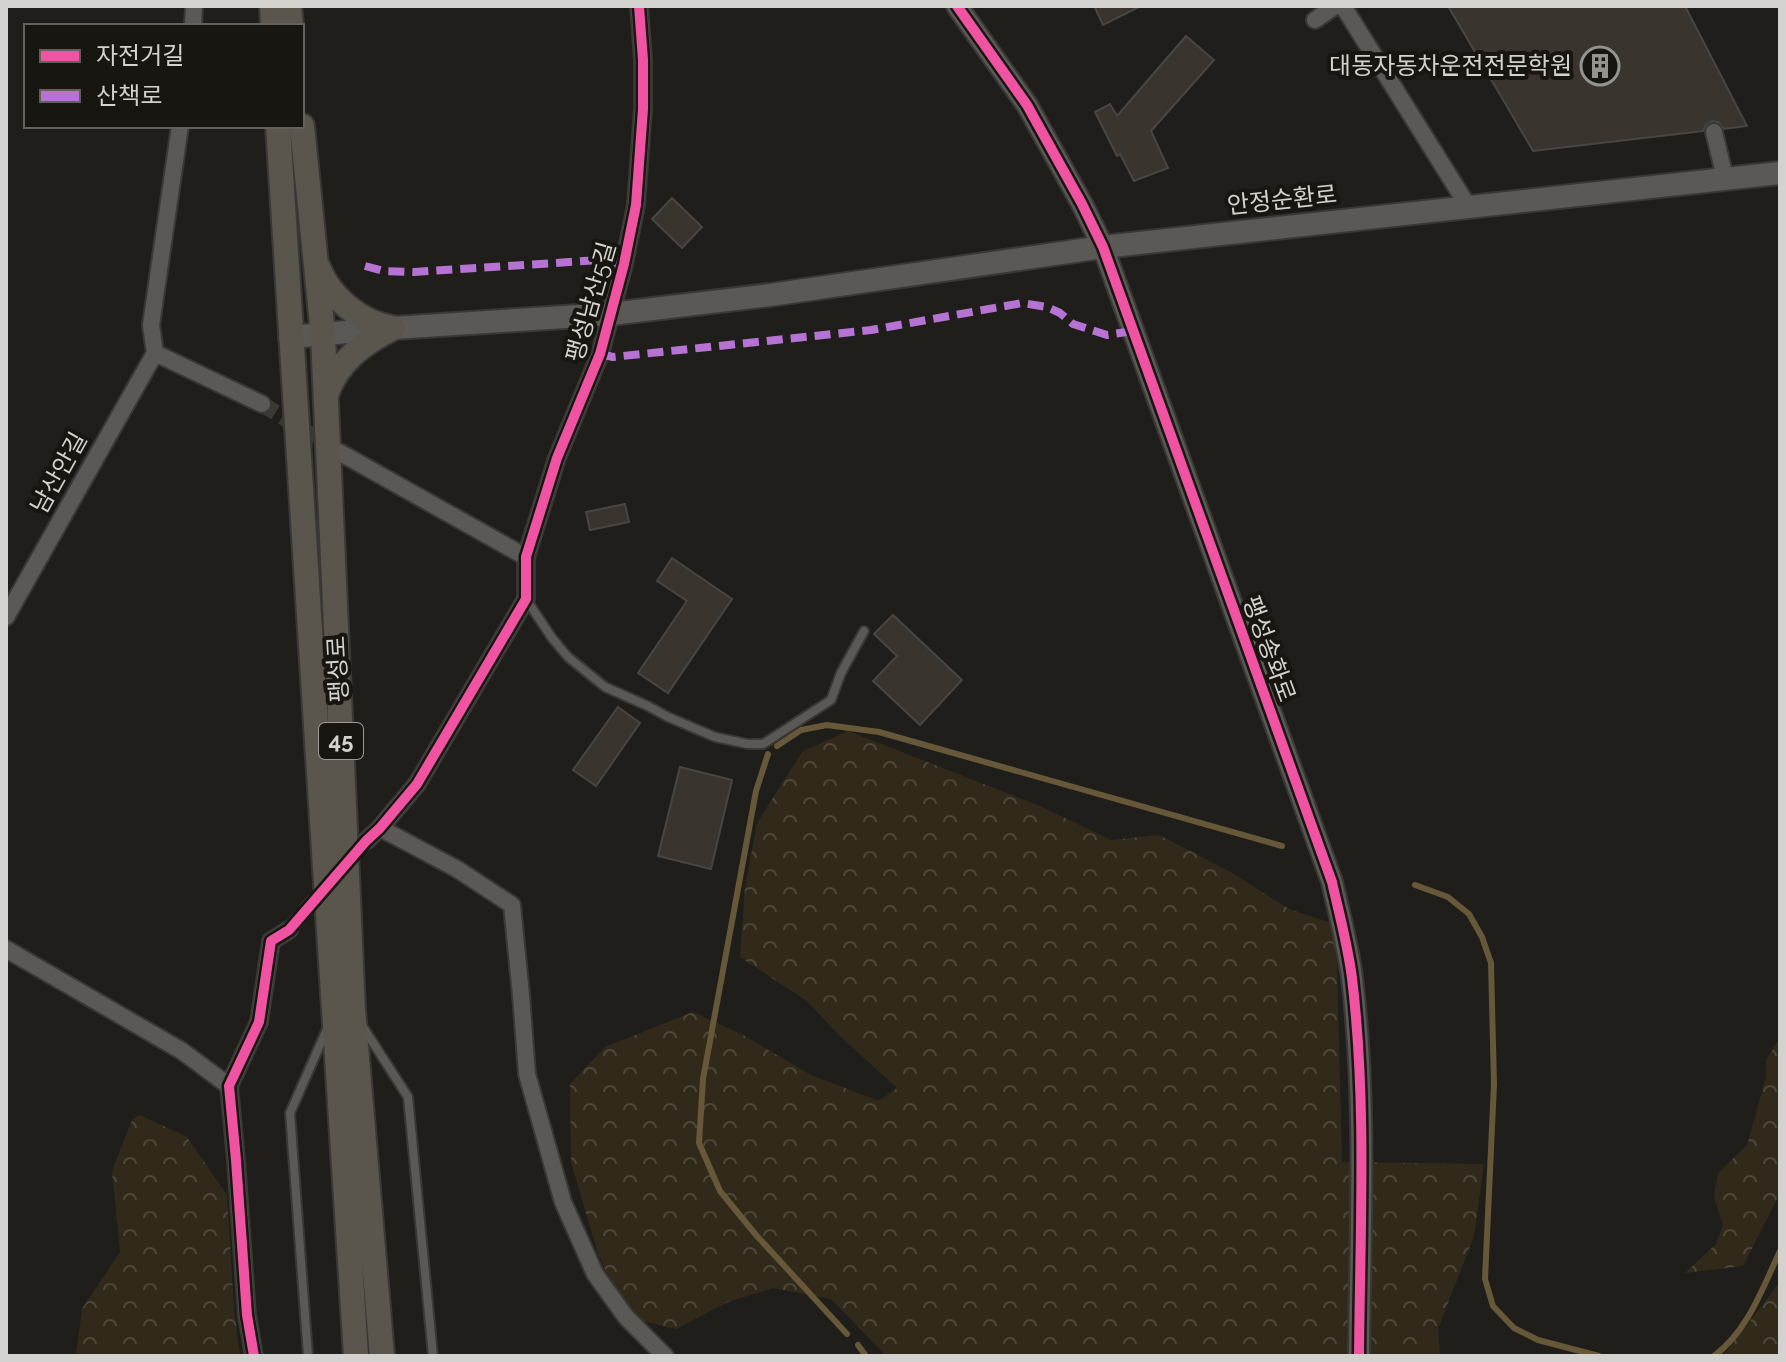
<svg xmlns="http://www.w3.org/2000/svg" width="1786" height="1362" font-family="Raleway,'Noto Sans KR',sans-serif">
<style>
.forest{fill:url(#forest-crowns)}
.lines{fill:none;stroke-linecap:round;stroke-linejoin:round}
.stream{stroke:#665839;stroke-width:6}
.building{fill:#39352e;stroke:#474644;stroke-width:2}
.minor-tunnel{stroke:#3a3936;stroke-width:16;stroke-dasharray:16 8;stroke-linecap:butt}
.service-casing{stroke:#3a3836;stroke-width:12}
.minor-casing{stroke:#3a3836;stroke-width:20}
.tertiary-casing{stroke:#3a3836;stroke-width:24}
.secondary-casing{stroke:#3a3836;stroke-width:26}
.primary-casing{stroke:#3a3836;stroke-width:28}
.service{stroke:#5a5956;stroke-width:8}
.minor{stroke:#5a5956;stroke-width:16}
.tertiary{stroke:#5a5956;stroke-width:20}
.secondary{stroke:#5a5956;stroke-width:22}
.primary{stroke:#5a564d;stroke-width:24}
.quiet{stroke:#b673d3;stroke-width:8;stroke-dasharray:16 8;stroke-linecap:butt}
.cycleway-casing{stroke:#181610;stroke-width:15}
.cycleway{stroke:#f153a3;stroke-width:10}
.labels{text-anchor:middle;stroke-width:8;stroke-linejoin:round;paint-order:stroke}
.shield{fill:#181610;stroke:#9c9a95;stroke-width:2}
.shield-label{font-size:22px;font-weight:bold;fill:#d4d2ce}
.poi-label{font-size:24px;fill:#d4d2ce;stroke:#181610;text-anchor:end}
.street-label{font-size:24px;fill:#d4d2ce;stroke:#181610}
</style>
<defs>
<pattern id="forest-crowns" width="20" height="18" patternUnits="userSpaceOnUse" patternTransform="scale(2)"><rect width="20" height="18" fill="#312a1a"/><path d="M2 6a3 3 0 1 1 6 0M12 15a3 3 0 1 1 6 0" fill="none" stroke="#4e483a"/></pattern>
</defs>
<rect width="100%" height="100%" fill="#1f1e1b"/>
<path class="forest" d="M848,731L1040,806L1111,840L1159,835L1229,871L1289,909L1336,925L1342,1162L1484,1164L1474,1236L1438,1329L1440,1356H886L831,1299L773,1288L728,1302L676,1329L626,1317L598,1254L571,1162L570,1084L605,1047L693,1012L743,1035L811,1075L879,1101L897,1088L840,1036L807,1001L740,957L745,888L757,823L802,752Z
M1780,1037V1193L1743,1266L1685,1273L1716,1244L1723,1225L1714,1197L1718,1173L1747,1145L1766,1077V1060Z
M140,1115L187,1137L227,1195L234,1309L240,1356H76L82,1309L120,1252L112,1171L132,1120Z
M1780,1282V1356H1723Z"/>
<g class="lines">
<path class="stream" d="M777,746L801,730L827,725L879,732L1282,846
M768,754L756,791L703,1079L699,1143L720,1191L756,1235L847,1334
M1415,885L1448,897L1469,914L1482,937L1491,963L1494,1084L1485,1279L1493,1306L1514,1328L1538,1340L1599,1356
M858,1345L866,1356
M1714,1356C1748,1331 1763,1287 1780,1251"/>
</g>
<path class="building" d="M1094,6H1141L1103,25Z
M1448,6H1685L1747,126L1724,129L1718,122L1712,121L1706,125L1703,131L1533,151Z
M1186,36L1214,60L1151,131L1168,168L1134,181L1120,154L1117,156L1095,112L1110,104L1117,116Z
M672,198L702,227L682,248L652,219Z
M625,504L629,522L590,530L586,512Z
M672,558L732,599L668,693L638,673L687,601L657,581Z
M893,615L962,680L920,725L873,681L897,656L874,634Z
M618,707L640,723L596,786L573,770Z
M680,767L732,780L711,869L658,856Z"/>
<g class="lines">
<path class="minor-tunnel" d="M262,404L334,449
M289,930L328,884"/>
<defs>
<path id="service" d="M526,599L552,638L568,657L605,687L648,706L668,717L715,737L748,744H763L831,700L841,673L864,631
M361,1024L408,1097L433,1356
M308,1356L290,1113L327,1029"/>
<path id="minor" d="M1343,6L1468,206
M1315,20L1335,6
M193,26L194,6
M1714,132L1725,178
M155,353L151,325L180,126
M155,353L262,404
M339,452L526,557
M6,617L155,353
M380,828L457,869L512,905L521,995L527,1074L563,1202L595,1274L626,1317L665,1356
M366,841L380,828L417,784L526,599V557L557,458L600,354L624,264L636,205L643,109V60L639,6
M6,949L182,1051L229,1086
M254,1356L247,1315L236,1160L229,1086L259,1022L271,941L289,930"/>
<path id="tertiary" d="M957,6L1027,105L1082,204L1103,247L1332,882C1339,913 1348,946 1352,978C1367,1103 1360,1230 1359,1356"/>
<path id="secondary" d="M290,337L393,328L611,314L770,295L1103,247L1780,173"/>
<path id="primary" d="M272,6L273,26
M289,6L291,26
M278,126L356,1356
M302,126L323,335L353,1010L382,1356
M318,267C330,298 361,323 393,328
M326,395C337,362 363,343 393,328"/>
</defs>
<use href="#service" class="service-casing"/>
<use href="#minor" class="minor-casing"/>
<use href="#tertiary" class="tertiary-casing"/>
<use href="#secondary" class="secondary-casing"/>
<use href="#primary" class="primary-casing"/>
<use href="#service" class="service"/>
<use href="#minor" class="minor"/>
<use href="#tertiary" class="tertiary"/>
<use href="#secondary" class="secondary"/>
<use href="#primary" class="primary"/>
<path class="quiet" d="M365,266L384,271L414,272L601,260L624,264
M600,354L613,357L871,330L1022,303L1047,307L1060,313L1073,324L1107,335L1133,331"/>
<defs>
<path id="cycleway" d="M957,6L1027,105L1082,204L1103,247L1332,882C1339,913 1348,946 1352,978C1367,1103 1360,1230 1359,1356
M254,1356L247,1315L236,1160L229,1086L259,1022L271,941L289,930L366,841L380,828L417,784L526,599V557L557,458L600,354L624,264L636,205L643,109V60L639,6"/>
</defs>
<use href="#cycleway" class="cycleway-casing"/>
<use href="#cycleway" class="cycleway"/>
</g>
<defs>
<symbol id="building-ring" viewBox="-11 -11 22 22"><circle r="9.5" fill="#181610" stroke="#95938f" stroke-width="1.5"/><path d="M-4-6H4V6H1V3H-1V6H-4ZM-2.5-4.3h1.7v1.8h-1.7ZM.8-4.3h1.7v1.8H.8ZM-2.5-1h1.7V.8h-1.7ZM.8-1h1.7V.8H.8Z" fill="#95938f"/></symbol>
</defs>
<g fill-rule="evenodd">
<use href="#building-ring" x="1578" y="44" width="44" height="44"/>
</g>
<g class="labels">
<rect class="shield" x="319" y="723" width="44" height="36" rx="6"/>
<g class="shield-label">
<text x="341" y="749">45</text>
</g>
<g class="poi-label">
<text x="1572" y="74">대동자동차운전전문학원</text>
</g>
<g class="street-label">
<text transform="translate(1282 200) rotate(-6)" y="8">안정순환로</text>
<text transform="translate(591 302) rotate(-74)" y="8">팽성남산5길</text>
<text transform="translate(59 473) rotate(-61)" y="8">남산안길</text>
<text transform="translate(1269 649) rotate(70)" y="8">팽성송화로</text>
<text transform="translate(338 669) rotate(-93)" y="8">팽성로</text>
</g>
</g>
<rect width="1786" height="1362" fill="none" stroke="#d4d2ce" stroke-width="16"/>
<rect x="24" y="24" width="280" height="104" fill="#181610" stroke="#63615c" stroke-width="2"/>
<rect x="40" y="50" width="40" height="12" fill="#f153a3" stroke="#63615c" stroke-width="2"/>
<text x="96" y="64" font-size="24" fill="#d4d2ce">자전거길</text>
<rect x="40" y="90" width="40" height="12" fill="#b673d3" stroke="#63615c" stroke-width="2"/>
<text x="96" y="104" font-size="24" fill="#d4d2ce">산책로</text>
</svg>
